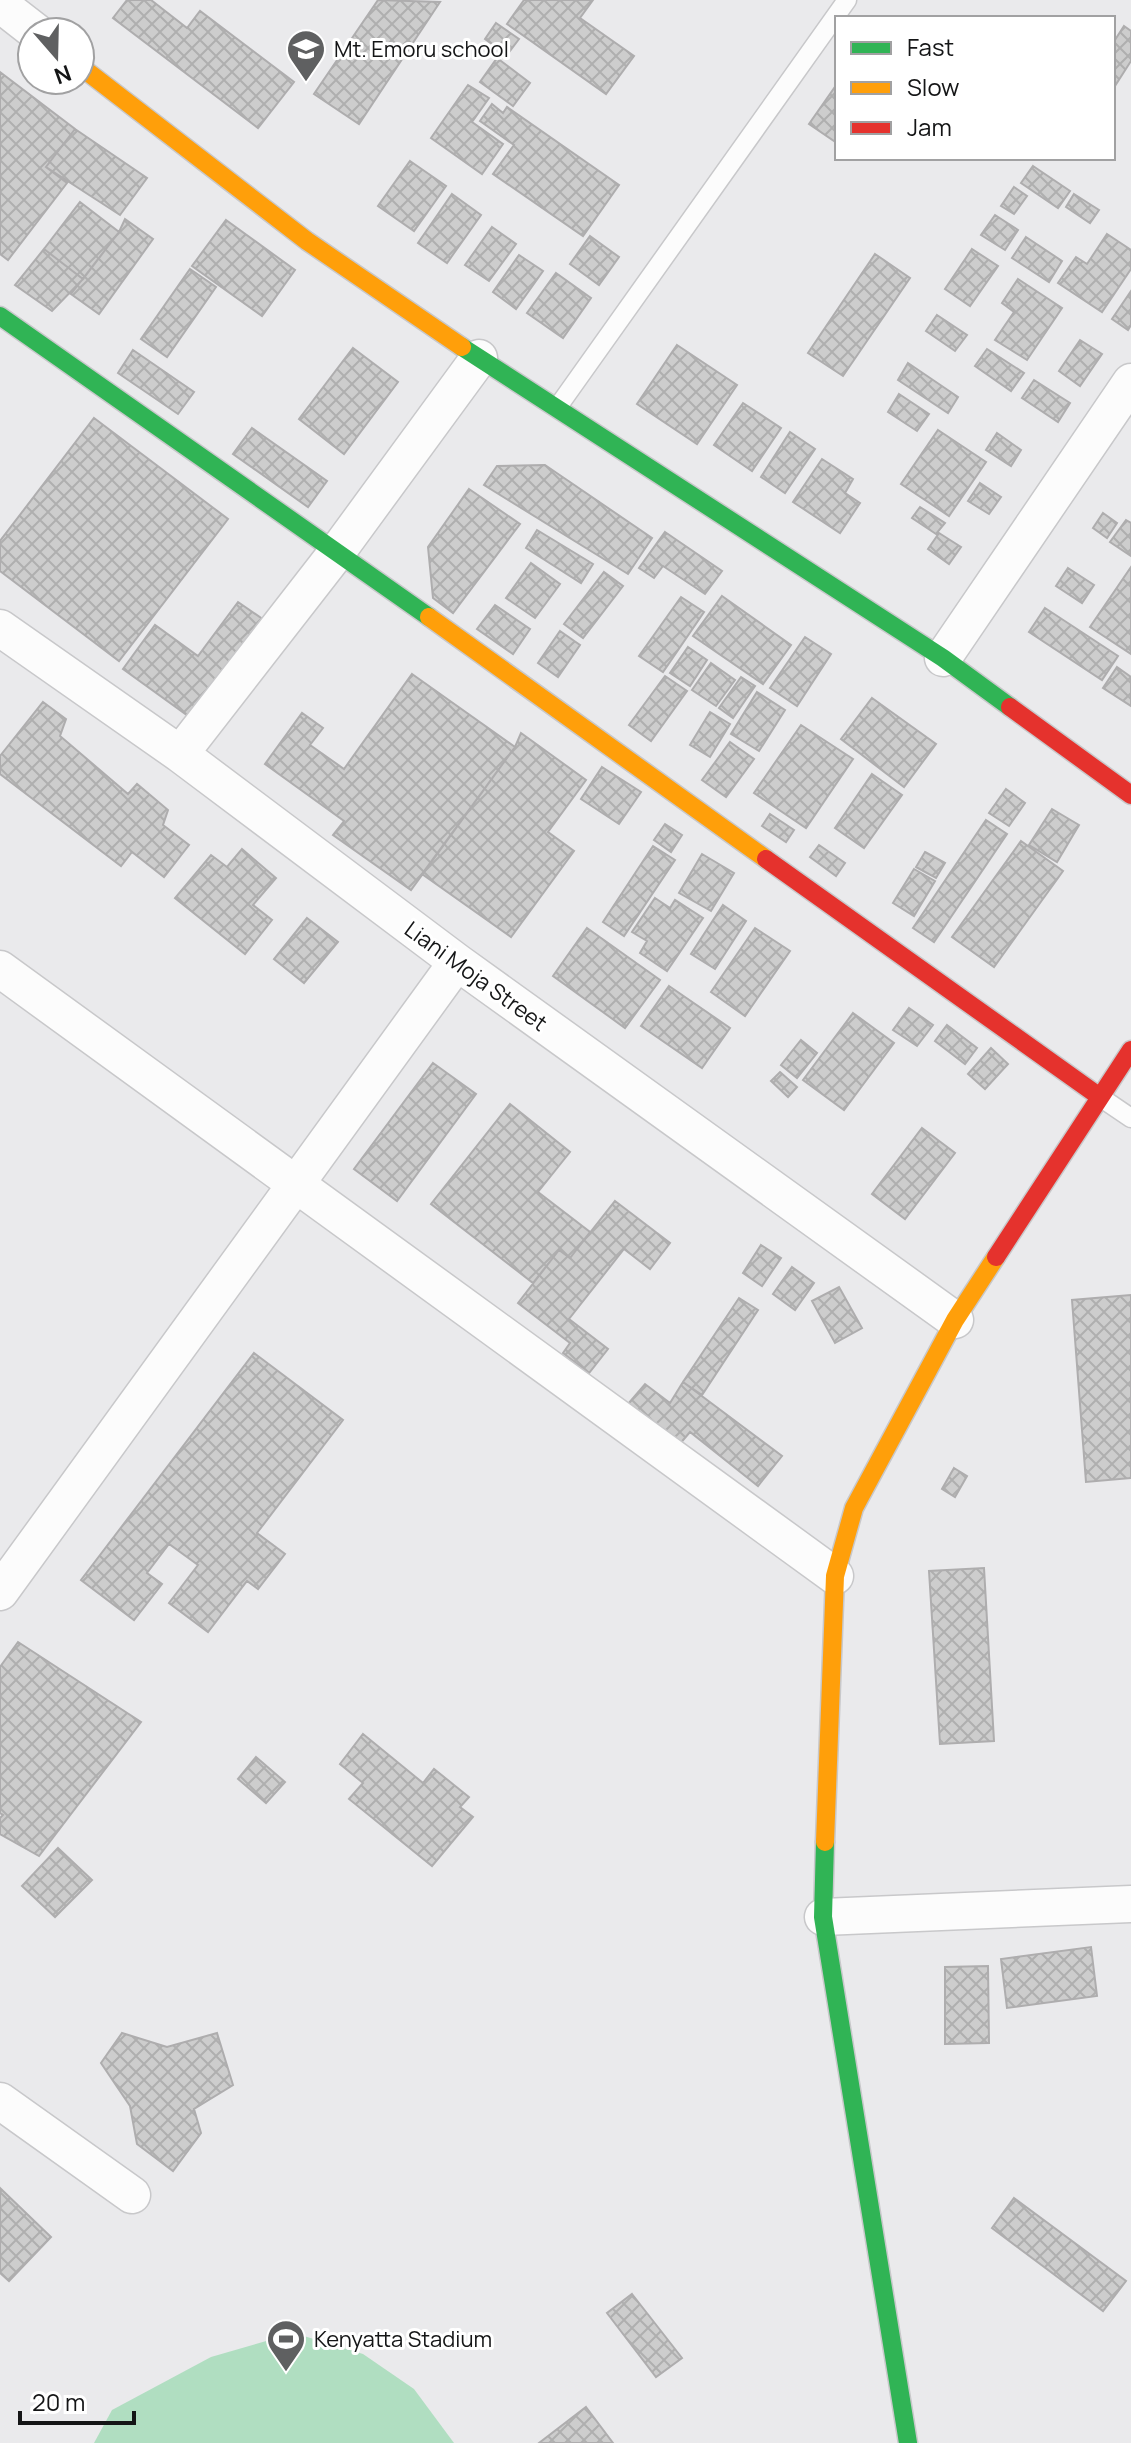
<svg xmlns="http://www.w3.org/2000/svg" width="1131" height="2443" font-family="Manrope,sans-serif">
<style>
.green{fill:#b0dec1}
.building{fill:url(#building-cross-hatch);stroke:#aeadae;stroke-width:2}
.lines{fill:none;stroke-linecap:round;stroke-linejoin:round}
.lane-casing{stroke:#c8c8ca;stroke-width:21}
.street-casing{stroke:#c8c8ca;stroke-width:39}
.fast-casing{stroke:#c8c8ca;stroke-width:21}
.slow-casing{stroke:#c8c8ca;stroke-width:21}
.jam-casing{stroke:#c8c8ca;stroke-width:21}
.lane{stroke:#fcfcfc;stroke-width:18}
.street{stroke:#fcfcfc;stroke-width:36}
.fast{stroke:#30b455;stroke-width:18}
.slow{stroke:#ff9f0a;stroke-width:18}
.jam{stroke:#e5322d;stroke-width:18}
.labels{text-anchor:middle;stroke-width:6;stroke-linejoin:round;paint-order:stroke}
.poi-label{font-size:22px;fill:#141516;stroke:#fff;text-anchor:start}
.street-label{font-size:22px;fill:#141516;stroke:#fff}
</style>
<defs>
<pattern id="building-cross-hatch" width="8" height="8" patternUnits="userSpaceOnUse" patternTransform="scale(2)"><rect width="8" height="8" fill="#cdcdcd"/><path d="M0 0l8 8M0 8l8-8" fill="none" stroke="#afafaf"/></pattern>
</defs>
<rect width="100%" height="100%" fill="#eaeaec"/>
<path class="green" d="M294,2333L363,2354L414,2389L454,2443H94L112,2410L211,2357Z"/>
<path class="building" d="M127,0H151L187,28L200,11L294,82L258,128L113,18Z
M378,0L440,2L359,124L314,94Z
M524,0H593L580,18L634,56L606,94L507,24Z
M496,23L519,39L507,55L485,39Z
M1124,26L1131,31V61L1113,89V43Z
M497,58L530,83L513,106L480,82Z
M0,72L75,129L46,167L67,183L8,260L0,254Z
M837,84V143L809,124Z
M468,85L489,98L472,122L503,144L482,174L431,138Z
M492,104L503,113L507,107L619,185L583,236L493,174L514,145L480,121Z
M75,129L147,178L120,215L46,167Z
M410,161L446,186L414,231L378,206Z
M1033,166L1070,191L1058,208L1021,183Z
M1014,187L1027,196L1014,214L1001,206Z
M452,194L481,215L447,263L418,243Z
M1074,194L1099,210L1090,223L1066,207Z
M80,202L119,232L83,279L44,249Z
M995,215L1018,230L1005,250L981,235Z
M125,219L153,239L99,314L71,294L119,232Z
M226,220L295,270L262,316L192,266Z
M492,227L516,244L489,281L465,265Z
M1107,234L1131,250V269L1102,312L1058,283L1076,257L1087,264Z
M590,236L619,257L599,285L570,264Z
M1026,237L1062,261L1049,282L1012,258Z
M44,249L83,279L52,311L15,285Z
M972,249L998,266L970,306L945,289Z
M875,254L910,278L843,376L808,353Z
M519,255L543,271L516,309L493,292Z
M190,269L216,287L167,357L141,339Z
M556,273L591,298L563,338L527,313Z
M1018,279L1062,308L1027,360L995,340L1014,312L1002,303Z
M1131,291V325L1128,330L1112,319Z
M937,315L967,335L955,351L926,331Z
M1080,340L1102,354L1080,386L1059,371Z
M677,345L737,385L697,444L637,404Z
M353,348L398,382L344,454L299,419Z
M987,349L1024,373L1011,391L975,366Z
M133,350L194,392L178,414L118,373Z
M908,363L958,397L948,413L898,380Z
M1034,380L1070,403L1058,422L1022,398Z
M899,394L929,414L917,431L888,412Z
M743,403L781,428L752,471L714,445Z
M94,418L228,519L119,661L0,571V541Z
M252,428L327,481L308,507L233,454Z
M938,430L986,462L949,516L901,484Z
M790,432L815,449L785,493L761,477Z
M997,433L1021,450L1011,466L986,450Z
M822,459L853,479L845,493L860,503L840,533L793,502Z
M545,465L652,538L628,574L484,485L497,466Z
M980,483L1001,497L989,514L968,501Z
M469,489L520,524L453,613L433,598L428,547Z
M920,507L945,523L936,534L912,518Z
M1103,513L1117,523L1107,538L1093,528Z
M1126,520L1131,523V556L1110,542Z
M537,530L593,564L581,583L526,548Z
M665,532L722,571L705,594L663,566L654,578L639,568Z
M939,533L961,547L949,564L928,549Z
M531,563L560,584L535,618L506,598Z
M1131,567V654L1090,627Z
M1068,568L1094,585L1082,603L1056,586Z
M604,572L623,586L583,638L564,624Z
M722,596L791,645L763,684L693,636Z
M681,597L704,612L663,672L639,656Z
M238,602L264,620L191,718L123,669L155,625L198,656Z
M495,605L530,629L513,654L477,629Z
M1045,608L1118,656L1102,680L1029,632Z
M560,631L580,645L558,677L538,663Z
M805,637L831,654L797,706L770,688Z
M688,647L707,660L690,686L670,673Z
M711,663L735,680L716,706L692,690Z
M1117,667L1131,677V706L1103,688Z
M412,674L515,747L411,890L333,835L344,821L265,764L302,713L323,728L310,745L344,769Z
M665,676L687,691L651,741L629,725Z
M741,677L755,686L733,718L719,708Z
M757,692L785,710L759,751L731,734Z
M872,698L936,744L904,787L841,739Z
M43,702L66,719L60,736L128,794L137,784L168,810L163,825L189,845L164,877L132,852L121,866L0,774V756Z
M710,712L730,724L710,757L690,745Z
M801,725L853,759L806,828L754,793Z
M521,733L586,780L548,832L574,851L511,937L422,874L515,747Z
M730,742L754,759L726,797L702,780Z
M602,767L641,792L619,824L581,799Z
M872,774L902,795L864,848L835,828Z
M1006,789L1025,803L1009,826L989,813Z
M1052,809L1079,825L1057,862L1029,845Z
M770,814L794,830L786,842L762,826Z
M986,820L1007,834L934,942L913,928Z
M665,824L682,835L671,852L654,840Z
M1021,841L1063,871L994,967L952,937Z
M819,845L845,863L836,876L810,857Z
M653,846L675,860L624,936L603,922Z
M242,849L276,878L253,905L272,920L245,954L175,898L211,855L227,867Z
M925,852L945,863L936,878L916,867Z
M702,854L734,873L711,911L679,893Z
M914,869L935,881L914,916L893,903Z
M655,898L670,908L675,900L703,918L667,971L640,953L647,941L632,932Z
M723,905L746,921L715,969L691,954Z
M307,918L338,942L304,983L274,959Z
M587,928L660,980L625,1028L553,976Z
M755,928L790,951L745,1016L711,992Z
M669,986L730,1028L702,1068L641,1026Z
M909,1008L933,1025L917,1046L893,1030Z
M853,1013L894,1043L844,1110L803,1080Z
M947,1025L977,1048L965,1064L935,1041Z
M801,1040L817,1053L797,1078L781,1065Z
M991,1048L1008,1064L985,1089L968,1074Z
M433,1063L476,1094L397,1201L354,1169Z
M780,1072L797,1087L788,1097L771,1081Z
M510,1104L570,1152L538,1192L590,1232L570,1258L559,1250L533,1283L431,1204Z
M922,1128L955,1153L905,1219L872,1194Z
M615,1201L670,1243L650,1269L624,1249L569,1319L608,1349L589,1373L563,1353L570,1343L518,1303L559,1250L570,1258Z
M761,1245L781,1258L762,1286L743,1273Z
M792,1267L814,1283L795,1310L773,1294Z
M839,1287L862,1328L835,1343L812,1301Z
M1131,1295V1478L1086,1482L1072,1300Z
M739,1298L758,1310L702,1395L683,1382Z
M254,1353L343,1420L257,1533L285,1554L258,1589L247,1581L208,1632L169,1603L198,1565L169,1544L147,1573L162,1584L134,1620L81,1580Z
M683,1382L782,1456L758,1486L690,1432L678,1446L627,1405L645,1384L670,1403Z
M954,1468L967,1476L955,1497L942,1489Z
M984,1568L994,1741L940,1744L929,1571Z
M18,1642L141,1722L39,1856L0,1834V1818L3,1815L0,1813V1667Z
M363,1734L423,1783L434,1769L469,1797L460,1807L473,1817L432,1866L349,1799L363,1783L340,1764Z
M256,1757L285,1782L266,1803L238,1779Z
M58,1848L92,1880L55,1917L22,1886Z
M1091,1947L1097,1996L1007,2008L1001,1959Z
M988,1966L989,2043L945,2044V1967Z
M122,2033L167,2047L217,2033L233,2085L194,2109L201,2133L173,2171L137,2144L130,2106L101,2063Z
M0,2188L51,2237L9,2281L0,2273Z
M1014,2198L1126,2281L1103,2311L992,2228Z
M632,2294L682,2358L656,2377L607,2313Z
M586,2407L613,2443H539Z"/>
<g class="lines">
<defs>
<path id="lane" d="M557,408L847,0
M1100,1097L1131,1118"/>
<path id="street" d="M0,4L36,32
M0,628L180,754L457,962L955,1320
M943,658L1131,382
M180,754L337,552L479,358
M0,969L835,1576
M0,1592L457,962
M823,1917L1131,1904
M0,2101L132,2195"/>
<path id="fast" d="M0,316L429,617
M462,347L943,658L1010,707
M825,1842L823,1917L908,2443"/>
<path id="slow" d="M80,66L307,241L462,347
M429,617L766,859
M825,1842L835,1576L854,1508L955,1320L996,1257"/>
<path id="jam" d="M1010,707L1131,795
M766,859L1100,1097
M996,1257L1131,1050"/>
</defs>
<use href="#lane" class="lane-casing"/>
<use href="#street" class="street-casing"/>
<use href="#fast" class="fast-casing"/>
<use href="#slow" class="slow-casing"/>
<use href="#jam" class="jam-casing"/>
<use href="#lane" class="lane"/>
<use href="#street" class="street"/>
<use href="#fast" class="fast"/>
<use href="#slow" class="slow"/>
<use href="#jam" class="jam"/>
</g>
<defs>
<symbol id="school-pin" viewBox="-11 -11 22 30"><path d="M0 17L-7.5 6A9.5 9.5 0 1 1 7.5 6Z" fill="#5f6061" stroke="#fff"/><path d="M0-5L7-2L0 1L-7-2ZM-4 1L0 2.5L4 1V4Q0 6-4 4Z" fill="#fff"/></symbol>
<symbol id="stadium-pin" viewBox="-11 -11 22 30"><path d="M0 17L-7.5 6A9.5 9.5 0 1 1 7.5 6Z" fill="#5f6061" stroke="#fff"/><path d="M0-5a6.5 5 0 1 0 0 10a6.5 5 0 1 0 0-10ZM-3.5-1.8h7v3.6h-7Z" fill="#fff"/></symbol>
</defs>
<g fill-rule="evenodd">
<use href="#school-pin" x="284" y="27" width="44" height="60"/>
<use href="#stadium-pin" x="264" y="2317" width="44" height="60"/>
</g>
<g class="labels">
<g class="poi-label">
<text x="334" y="57">Mt. Emoru school</text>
<text x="314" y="2347">Kenyatta Stadium</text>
</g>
<g class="street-label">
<text transform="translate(476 976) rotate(36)" y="8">Liani Moja Street</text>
</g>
</g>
<rect x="835" y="16" width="280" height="144" fill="#ffffff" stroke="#a1a1a2" stroke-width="2"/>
<rect x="851" y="42" width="40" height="12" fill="#30b455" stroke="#a1a1a2" stroke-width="2"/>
<text x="907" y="56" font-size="24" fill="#141516">Fast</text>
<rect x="851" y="82" width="40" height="12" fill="#ff9f0a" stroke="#a1a1a2" stroke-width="2"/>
<text x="907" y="96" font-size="24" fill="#141516">Slow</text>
<rect x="851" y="122" width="40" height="12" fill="#e5322d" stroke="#a1a1a2" stroke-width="2"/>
<text x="907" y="136" font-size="24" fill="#141516">Jam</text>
<g transform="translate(56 56) rotate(160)"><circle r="38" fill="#ffffff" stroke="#a1a1a2" stroke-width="2"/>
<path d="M0-6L14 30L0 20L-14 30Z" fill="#5f6061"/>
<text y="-12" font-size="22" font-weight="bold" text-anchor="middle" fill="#141516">N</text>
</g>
<path d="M20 2411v12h114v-12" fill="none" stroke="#141516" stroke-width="4"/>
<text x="32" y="2411" font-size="24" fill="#141516" stroke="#ffffff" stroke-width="6" paint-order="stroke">20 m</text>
</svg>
